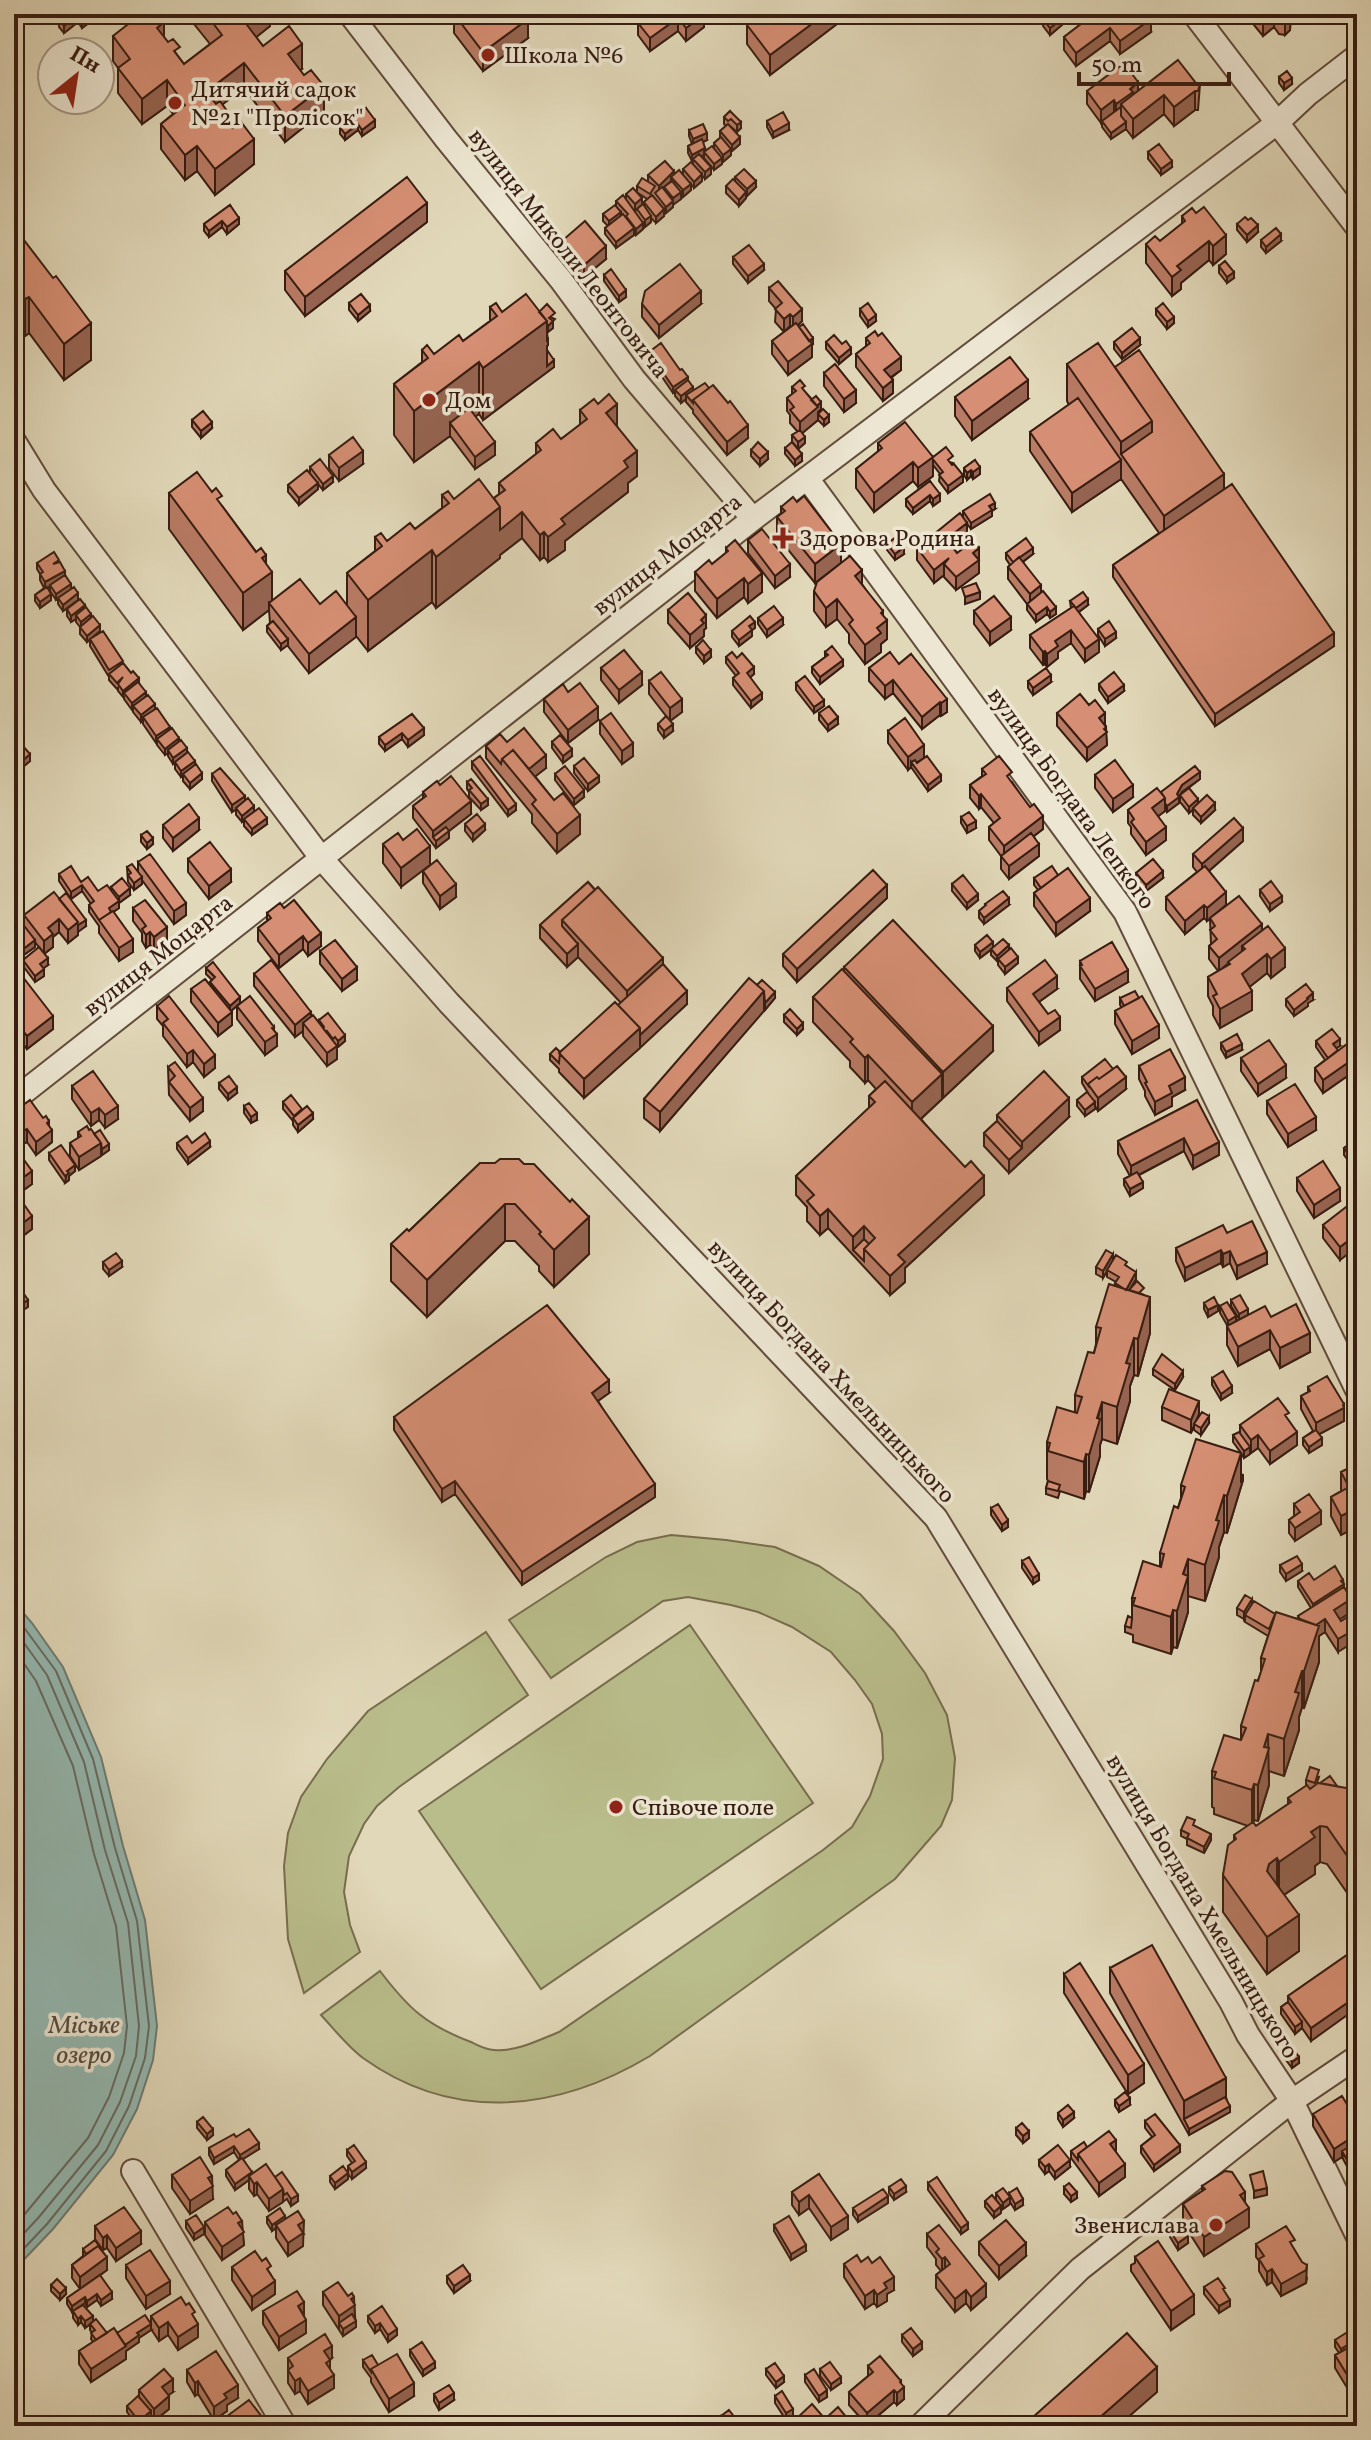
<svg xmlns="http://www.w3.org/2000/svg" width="1371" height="2440" font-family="Vollkorn,serif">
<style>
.green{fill:#b9bd8b;stroke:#786d4e;stroke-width:2}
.water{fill:#94b9b2;stroke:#6f7b72;stroke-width:2}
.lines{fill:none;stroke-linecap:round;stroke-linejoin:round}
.shore{stroke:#666b62;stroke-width:2}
.minor-casing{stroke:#624c3c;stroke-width:26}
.minor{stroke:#ece6d2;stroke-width:22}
.wall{fill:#b87b64;stroke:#381d12;stroke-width:2;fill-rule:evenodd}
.shaded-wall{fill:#966451;stroke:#381d12;stroke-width:2}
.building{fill:#d68f74;stroke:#381d12;stroke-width:2}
.poi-dot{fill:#8f2418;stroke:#ece6d2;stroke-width:3}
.labels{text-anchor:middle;stroke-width:7;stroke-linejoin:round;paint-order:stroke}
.poi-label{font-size:24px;fill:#381d12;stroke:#ece6d2;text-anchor:start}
.street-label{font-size:24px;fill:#381d12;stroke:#ece6d2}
.water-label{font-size:26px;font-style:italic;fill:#544c42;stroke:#ece6d2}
</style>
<rect width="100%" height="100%" fill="#e1d8b9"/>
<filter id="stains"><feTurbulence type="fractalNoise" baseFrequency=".0025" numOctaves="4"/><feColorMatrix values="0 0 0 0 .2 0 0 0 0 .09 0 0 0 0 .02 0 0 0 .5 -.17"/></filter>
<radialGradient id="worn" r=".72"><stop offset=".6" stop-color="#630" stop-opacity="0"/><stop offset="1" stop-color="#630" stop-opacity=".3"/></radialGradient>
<path class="green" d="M671,1535L726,1540L775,1547L819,1566L860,1594L894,1631L925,1673L947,1715L955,1758L952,1800L941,1826L895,1879L650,2056C558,2111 455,2124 363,2058C348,2047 334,2029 321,2015L380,1971C408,2008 426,2025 471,2042C477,2045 486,2050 494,2050C516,2052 539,2040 559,2032L823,1850L852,1827L870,1796L883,1759L882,1734L872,1704L855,1680L831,1652L792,1627L758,1612L731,1605L688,1597L663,1601L551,1678L509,1620L606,1557L637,1542Z
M690,1625L813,1803L541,1989L419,1811Z
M486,1632L528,1695L399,1787L377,1806L364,1824L349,1856L344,1892L350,1925L360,1952L304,1993L288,1939L284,1866L288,1833L301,1797L327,1759L368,1711Z"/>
<path class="water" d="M14,1602L32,1623L63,1667L101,1757L123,1846L145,1920L157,2026L153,2060L137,2109L113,2155L53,2229L14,2270Z"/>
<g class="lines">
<path class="shore" d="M14,1614L56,1671L93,1759L115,1848L137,1921L149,2026L145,2058L129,2106L106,2151L47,2224L14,2259
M14,1629L47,1675L84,1762L105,1850L128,1923L139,2026L136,2056L120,2102L98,2145L39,2217L14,2244
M14,1649L36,1681L73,1766L94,1854L116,1926L127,2026L124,2053L109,2097L88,2138L14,2227"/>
<defs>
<path id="minor" d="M350,14L446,139L561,280L634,379L753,519
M1194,14L1357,227
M14,441L44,490L322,859L449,1003L936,1518L1231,2002L1248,2035L1292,2101L1357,2235
M807,478L1125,912L1357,1390
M14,1100L753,519L1277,123L1308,94L1357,56
M133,2171L285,2426
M920,2426L1080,2269L1292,2101L1357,2057"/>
</defs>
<use href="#minor" class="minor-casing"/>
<use href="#minor" class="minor"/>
</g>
<path class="wall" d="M67,14H94V19L82,28L78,22L64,33L59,27V20Z
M186,14H270V26L256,37L263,46L302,69L300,70L324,111L285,142L244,88L222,104L227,120L254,164L215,195L197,171L185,180L161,149V124L173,114L167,106L142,124L118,93V68L113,61V36L164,37L184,64L210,44Z
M454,14L528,38L483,71L454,33Z
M704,14V27L686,41L678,31L650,51L638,35V23Z
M850,14L770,75L747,44V25Z
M851,14H864V17L857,22Z
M1094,14L1151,32L1120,54L1110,41L1076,66L1064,50V37Z
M1245,14H1291L1290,30L1285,35L1279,34L1274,27L1263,36Z
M1043,19L1063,24L1050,35L1043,26Z
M1279,77L1292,84L1284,90L1279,83Z
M1196,83L1200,84L1198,110H1195L1174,126L1164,114L1133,138L1126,129L1111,139L1102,127V122L1101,123L1087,104V91L1138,90Z
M366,108L375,127L362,136L358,130L345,140L340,134V127Z
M730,111L741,128L737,132L730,126L740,144L732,151H731V155L723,162L722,160V164L714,170L704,158V155L701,156L711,174L705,179L702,175V181L694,188L691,184V190L683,197L681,194V199L673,204V207L666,213L664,211V216L656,223L651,218V222L645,227L643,225V229L636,235L634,231V235L616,248L605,234V228L608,226L603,221V214L616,207V201L626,199V194L637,192V186L648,181V175L674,174L683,175V169L693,164V160L692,161L688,153V146L692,144L689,136V130L707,140L703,142L705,150L714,148V143L720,138V131L726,126L724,124V117ZM638,193L647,199L644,202V205Z
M767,121L789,130L773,138L767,127Z
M1148,152L1172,167L1161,175L1148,159Z
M735,177L756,187L747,196L746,195V198L739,206L726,193V186L735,181Z
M230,205L239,224L227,234L222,227L209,237L204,231V224Z
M1196,213L1226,254L1213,265L1209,260L1181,283V289L1172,296L1146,263V244L1160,241L1182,224V216Z
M427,222L305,316L285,290V271Z
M1237,224L1258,232L1247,242L1237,230Z
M14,227L91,360L64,380L29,333L25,336L14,322Z
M563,240L606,259L584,277L563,252Z
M1261,240L1281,241L1266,253L1261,247Z
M733,257L764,270L748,283L733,264Z
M1219,266L1234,278L1227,283L1219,273Z
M604,275L626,297L619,302L604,281Z
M769,288L802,321L797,326L813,344L812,345V357L788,375L772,354V341L791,327L790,326L784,332L775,322L776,309L769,301Z
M349,303L370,311L358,321L349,310Z
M642,304H701L659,338L642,317Z
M490,307L502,312H539L555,319L553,321V328L548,332L547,330L548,345L547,346V350L554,367L483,420L479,414L475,416L495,455L475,469L450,436L414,462L394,435V384L422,362V350L434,354L463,341L490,321Z
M860,309L876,321L868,327L860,316Z
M1156,309L1174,323L1167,329L1156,315Z
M878,336L901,370L891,378L893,393L883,401L856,367V354L866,347V338Z
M826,342L851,354L839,364L826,349Z
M1114,342L1140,345L1122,359L1114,349Z
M649,352L688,381L693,391L748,438L727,455L693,413V409V410L686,402V399L681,403L675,396V392L673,393L649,358Z
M1067,364L1115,367L1224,489L1334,646L1215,726L1113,577V565L1159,533L1121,479L1072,512L1030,451V432L1069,405L1067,401Z
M824,373L856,403L844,412L824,386Z
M792,387L805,392L821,409L818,412V420L802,433L805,443L798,449L792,442V435L798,432L790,423V415L787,411V398L792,394Z
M955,397L1028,399L972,440L955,416Z
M580,410L617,426L637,476L628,483V492L565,541V550L548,562L544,557L540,560L522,538L500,555V558L436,608L432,602L368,651L356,636L309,673L287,645L281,650L267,632V626L270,623L269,610L243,630L169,529V493L222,506L266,565L272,601L347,606V573L375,551V537L387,541L415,529L442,508V495L454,499L494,498L499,494V483L536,454V443L561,439L580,425Z
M818,414L829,422L824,426L818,420Z
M192,420L212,428L201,438L192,427Z
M878,443L953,463L952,464L963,482L948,493L939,481L940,474L933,465V476L918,487L913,481L874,512L856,488V469L878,452Z
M785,448L802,461L795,466L785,454Z
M751,450L768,459L760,466L751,456Z
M329,455L363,464L339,481L329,468Z
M975,460L980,474L973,479L971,476L967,480L964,475V468Z
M310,467L333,482L323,490L318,484V489L299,505L288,492V485L310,472Z
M930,481L940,501L933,506L930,501L913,514L906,506V499Z
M781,507L841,563L815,583L777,536V517L781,514Z
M995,509L992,511V516L971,529L967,524V535L953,547L957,553L979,548V573L956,590L944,577V575L934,583L917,560V548L963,517V511Z
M748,540L790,577L775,588L748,553Z
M887,544L904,554L895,560L887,550Z
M726,548L762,592L748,603L744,597L717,618L695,591V572L712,564L726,553Z
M1006,553L1033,554L1023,562L1056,614L1050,618L1047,614L1036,622L1027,610V604L1008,579V567L1010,565L1006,559Z
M59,562L71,588L78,600L63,611L58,604V599L56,600L50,591V586L47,588L51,600L40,608L35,601V595L44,588L40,580V574L37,569V563Z
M862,584L883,616L887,639L881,644V652L865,664L849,643V634L837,619L826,627L814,611V591Z
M1070,601L1088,605L1079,612L1099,652L1085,662L1071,643L1058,652V658L1047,667L1045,664L1043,665L1030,648V635L1071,608Z
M85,608L100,631L87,642L80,634V627L76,622V619L71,622L67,616V609Z
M668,610L706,628L704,630V636L690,648L668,623Z
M974,611L1011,630L990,645L974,624Z
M758,618L783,625L767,637L758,624Z
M755,628L752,630V636L739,646L732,637V631Z
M1098,629L1116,638L1105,646L1098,635Z
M90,639L123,663L139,683L146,696L170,730L179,741L202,779L190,789L183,781V776L181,777L175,769V763L173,764L168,756V753L165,755L157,745V742L156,743L143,724V720L141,722L133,712V709L132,710L124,699V697H123L118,691V688L117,689L109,680V677L90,646Z
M696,647L711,657L704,663L696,653Z
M825,652L843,666L820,684L812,673V667L825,657Z
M911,654L947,712L941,716L940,715L922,729L893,693L885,699L869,681V668L899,664Z
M726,657L737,658L754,674L750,677L762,699L751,708L733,685V678L736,676L726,663Z
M601,668L642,685L619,703L601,680Z
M649,681L682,712L670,721L649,694Z
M1028,681L1051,682L1033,695L1028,688Z
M796,683L824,706L814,713L796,690Z
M1099,684L1124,691L1108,703L1099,690Z
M568,692L598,720L568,743L544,712V699Z
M819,713L838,724L828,731L819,720Z
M1057,713L1105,725L1107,745L1087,761L1057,726Z
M412,714L424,735L408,747L402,739L385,751L379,744V737Z
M600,721L633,756L622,764L600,734Z
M658,724L673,731L664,738L658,730Z
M888,731L941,781L928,791L911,767L908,770L888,743Z
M14,736L30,761L18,771L14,766Z
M507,742L546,768L535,776L580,834L557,853L532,823V814L486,758V746Z
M552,742L572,756L563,763L552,748Z
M472,762L516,810L508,816L472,769Z
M574,766L599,782L588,791L574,773Z
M982,769L1012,782L1043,829L1034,836L1039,856L1009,879L1001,869V856L989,840V827L994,823L981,807L979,809L970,798V785L982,776Z
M212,774L245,801L267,824L252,835L244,826V821L242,822L236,815V809L232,812L212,781Z
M555,774L584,797L574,805L555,780Z
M1095,775L1133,797L1113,812L1095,788Z
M1200,779L1181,794L1198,803L1215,810L1201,823L1193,815V810L1189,813L1180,802V797L1179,803L1167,812L1165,809V811L1158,816L1166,840L1146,855L1131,834V827L1128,823V810L1161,792Z
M467,782L488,805L481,810L469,797V792L467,789Z
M423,792L471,814L449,831V838L436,848L413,818V806L423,798Z
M961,817L976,828L967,833L961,823Z
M465,824L485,830L473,841L465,831Z
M163,825L199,830L173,851L163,838Z
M141,835L153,844L147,849L141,842Z
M403,840L401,887L383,863V844Z
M1243,841L1209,871L1226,905L1262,931L1285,967L1271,978L1267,973L1249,987L1252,1010L1220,1028L1213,1015V1006L1208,996V977L1218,971L1209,959V946L1211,944L1210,919L1207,921L1204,918L1185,934L1166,910V897L1197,872L1193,867V854Z
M188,859L231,882L209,899L188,872Z
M138,862L186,915L174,924L142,880V884L134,890L128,882L127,867L138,872Z
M423,871L456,897L440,909L423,883Z
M1136,873L1163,878L1146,891L1136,879Z
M59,874L81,882L98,891H111V887L130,895L119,903V908L113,912L133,952L119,961L99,933V926L89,912V905L91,904L82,891L71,899L59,881Z
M1034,878L1090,911L1056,936L1034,906V893L1038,890L1034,885Z
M588,882L663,964L687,1004L584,1098L559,1072V1069L550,1060V1054L560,1052L621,1003L578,957L567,967L540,938V925Z
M952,884L978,900L967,909L952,891Z
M1260,890L1282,902L1270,911L1260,896Z
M887,898L797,982L783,966V954Z
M59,899L86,926L78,931V935L68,943L59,932L53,937V947L44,954L35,942V947L18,959L14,954V929L24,926V915Z
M985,904L1009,905L984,924L979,918V911L985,906Z
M133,908L167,940L154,950L150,945L146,948L142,941V933L133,921Z
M267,913L321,946L308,956L303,949L279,968L258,941V928L267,921Z
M975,945L1009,950L1018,963L1005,974L998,965V962L991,955V950L980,958L975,951Z
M320,951L357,980L342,991L320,964Z
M14,960L19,973L53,1029L27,1049L14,1033Z
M23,960L48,965L43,968L44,976L35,982L23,966Z
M1080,961L1128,982L1095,1001L1080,979Z
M844,967L993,1051L943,1098L942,1096V1099L921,1119L984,1195L905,1268V1282L890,1295L828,1228L820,1235L807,1221V1207L796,1195V1176L869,1108V1096L876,1089L868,1080L865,1083L850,1067V1061L813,1022V997L844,970Z
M206,968L240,1003L231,1011L232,1025L218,1036L191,1002V989L210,985V982L212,980L206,974Z
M254,974L319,1022V1020L345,1041L338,1047L335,1044L337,1059L327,1066L303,1036V1031L295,1037L254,986Z
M757,985L775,998L765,1010L764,1009L660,1131L644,1118V1099Z
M1007,988L1057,989L1039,1002L1060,1030L1039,1045L1007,1001Z
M1120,998L1159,1038L1132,1054L1115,1024V1011L1122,1008L1120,1005Z
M1286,999L1313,1000L1308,1003V1006L1294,1016L1286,1006Z
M157,1006L215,1068L204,1077L193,1062L187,1067L163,1036V1026L157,1019Z
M237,1006L277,1046L265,1055L237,1019Z
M784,1015L803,1029L797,1035L784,1022Z
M1316,1041L1340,1046L1336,1048L1356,1070L1323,1093L1315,1081V1068L1325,1060L1316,1047Z
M1221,1043L1242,1050L1226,1058L1221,1049Z
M1241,1058L1286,1078L1258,1096L1241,1071Z
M1139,1066L1185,1090L1172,1097V1106L1155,1115L1145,1096V1091L1139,1079Z
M168,1067L203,1111L190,1121L169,1095Z
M1082,1077L1126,1089L1098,1111L1095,1106V1109L1085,1116L1077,1106V1100L1088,1093L1082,1083Z
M219,1083L237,1093L228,1100L219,1089Z
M72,1086L118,1119L105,1128L99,1120L91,1126L72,1099Z
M1197,1100L1219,1155L1193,1169L1184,1151L1139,1175L1143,1188L1130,1196L1124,1185V1179L1130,1176L1118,1154V1141Z
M1267,1101L1316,1130L1288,1147L1267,1114Z
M283,1102L313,1119L298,1132L293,1125V1121L283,1109Z
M244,1106L257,1120L251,1123L244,1113Z
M14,1112L49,1126L52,1142L36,1155L27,1142L23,1144L18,1138V1130L14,1124Z
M997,1115L1069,1117L1009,1173L984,1146V1133L997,1121Z
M89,1130L109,1150L102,1155L101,1154V1156L79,1170L70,1156V1143L78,1138V1132Z
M1357,1139V1165L1353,1167L1344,1155V1148Z
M177,1143H192L210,1147L188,1164L177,1149Z
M14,1146L32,1184L17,1195L32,1229L19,1239L14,1232Z
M49,1153L75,1171L69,1176V1180L65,1183L49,1160Z
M480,1163L589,1254L554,1287L539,1271V1266L515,1241H505L427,1317L391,1281V1244L409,1231Z
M1297,1178L1340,1201L1314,1218L1297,1191Z
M1357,1204L1340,1260L1323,1238V1225Z
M1227,1233L1267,1264L1237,1279L1230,1263L1223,1267L1221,1263L1185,1281L1176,1261V1248Z
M1113,1261L1127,1266L1136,1279L1130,1289L1144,1295L1150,1333L1138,1376L1134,1375L1130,1386V1401L1117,1444L1102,1439L1100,1445V1456L1089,1492L1086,1491L1084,1499L1060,1491L1058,1498L1046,1494V1488L1048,1481L1047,1479V1442L1075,1412V1395L1094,1353L1096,1344V1327L1116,1282L1107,1277V1271L1103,1278L1096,1274V1267Z
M103,1262L122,1267L109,1276L103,1269Z
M1231,1300L1248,1315L1271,1317L1310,1352L1280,1368L1270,1349L1238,1366L1227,1345V1325L1220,1313V1306L1236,1321L1239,1319L1231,1306Z
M1204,1303L1218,1311L1208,1317L1204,1309Z
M1357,1311L1354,1331L1349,1322V1316Z
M1153,1369L1183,1377L1175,1390L1153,1375Z
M1212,1378L1232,1393L1221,1400L1212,1385Z
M1308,1387L1344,1404V1421L1319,1434L1322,1445L1309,1453L1303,1445V1438L1313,1431L1301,1409V1396L1308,1392Z
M609,1393L598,1401L655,1497L522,1585L455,1494L442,1502L394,1430V1417Z
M1162,1407L1199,1414L1195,1422L1209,1423L1201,1435L1194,1430V1424L1191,1433L1162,1420Z
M1289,1421L1297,1445L1270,1464L1258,1448L1251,1453L1250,1451V1454L1244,1458L1241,1453V1473L1243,1480L1227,1533L1224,1532L1219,1547V1557L1205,1601L1188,1596V1612L1177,1648L1173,1647L1171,1654L1133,1642V1635L1125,1632V1626L1132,1618V1598L1160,1567V1553L1178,1508L1181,1498V1485L1241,1453L1233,1442V1435L1240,1433V1425Z
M1357,1464V1527L1341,1535L1331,1516V1497L1341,1491V1472Z
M1294,1504L1321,1524L1295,1541L1289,1533V1520L1294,1516Z
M991,1508L1008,1527L1002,1531L991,1515Z
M1022,1561L1039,1580L1033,1584L1022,1568Z
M1280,1565L1302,1571L1286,1581L1280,1572Z
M1343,1580L1344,1587L1351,1612L1339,1619L1338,1652L1325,1632L1319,1636V1662L1304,1708L1302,1707L1299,1717V1730L1284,1776L1269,1771V1785L1258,1821L1254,1820L1253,1823L1256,1826L1288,1804V1798L1306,1786V1780L1319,1777L1317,1783L1337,1786L1357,1802V1907L1327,1864L1320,1862L1315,1866V1874L1284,1895L1299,1951L1267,1974L1223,1912V1875L1234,1841V1835L1248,1826L1214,1814V1808L1212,1807V1771L1241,1740V1726L1261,1672V1658L1268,1636L1245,1622V1617L1244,1619L1237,1615V1608L1252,1604L1275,1614L1298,1619V1616L1311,1608L1298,1587V1581Z
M1195,1826L1211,1840L1204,1853L1187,1845V1839L1181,1836V1830Z
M1357,1948L1311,2041L1302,2028L1295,2034L1281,2014V2007L1288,2002V1996Z
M1110,1968L1226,2097L1230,2112L1189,2135L1110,1993Z
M1064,1974L1144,2083L1128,2094L1064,1993Z
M1283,2049L1299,2063L1292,2068L1283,2056Z
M1115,2100L1130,2105L1119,2112L1115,2106Z
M1058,2113L1074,2118L1063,2127L1058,2119Z
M1313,2114L1357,2121V2147L1351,2151L1350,2172L1342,2157L1334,2162L1313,2126Z
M1145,2121L1180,2152L1154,2171L1141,2153V2146L1152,2137L1145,2128Z
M197,2122L213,2135L207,2140L197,2128Z
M1016,2128L1029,2138L1023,2143L1016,2135Z
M236,2137L259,2149L243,2159L252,2174L275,2177L298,2201L291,2206L287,2199L284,2201L283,2200V2202L269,2211L257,2194L254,2196L249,2189V2180L235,2190L226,2176V2170L239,2160L234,2152L214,2164L209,2155V2148Z
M1087,2147L1116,2152L1125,2177L1099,2196L1071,2158V2151Z
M347,2150L366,2168L352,2179L348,2174V2179L335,2189L330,2182V2176L348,2172V2166L352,2163L347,2156Z
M1039,2160L1070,2167L1055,2179L1049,2171L1045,2174L1039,2166Z
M819,2174L848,2229L831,2240L809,2208L799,2215L792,2205V2192Z
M172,2175L213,2199L190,2214L172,2188Z
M928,2183L968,2229L961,2234L928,2190Z
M1202,2186L1245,2203L1249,2227L1204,2256L1183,2223V2204L1202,2191Z
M889,2187L906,2192L894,2200L889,2193Z
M1064,2187L1077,2198L1071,2202L1064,2194Z
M996,2193L1009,2196V2193L1023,2205L1015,2210L1010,2202V2204L1003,2209L1001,2207V2213L994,2218L985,2207V2201L996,2199Z
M888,2203L858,2222L853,2215V2208Z
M267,2217L285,2219L304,2234L303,2235V2246L288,2256L276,2238V2228L272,2231L267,2223Z
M186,2221L204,2234L194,2240L186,2228Z
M205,2222L242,2229L244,2245L222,2260L205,2235Z
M774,2225L806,2251L791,2260L774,2231Z
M95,2226L141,2244L116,2261L107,2248L103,2250L95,2239Z
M1170,2231L1188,2243L1178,2250L1170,2237Z
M927,2234L986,2297L971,2310L966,2303L955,2312L936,2288V2275L941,2271L936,2265V2259L927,2247Z
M979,2242L1026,2256L999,2279L979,2255Z
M1256,2244L1295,2251L1307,2278L1306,2283L1281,2296L1272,2282L1267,2285L1259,2271V2261L1256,2257Z
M83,2249L107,2270L91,2282L112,2299L101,2306L97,2300L87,2307L85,2303L72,2312L67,2304V2298L80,2289L72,2278V2265L83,2256Z
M1135,2257L1194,2314L1171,2330L1131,2271V2265L1135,2263Z
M262,2261L271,2275L275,2294L252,2310L232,2280V2267Z
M861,2262L894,2290L887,2294V2301L877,2307L874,2303L865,2309L844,2277V2264Z
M126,2265L170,2294L146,2309L126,2278Z
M447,2276L470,2281L454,2293L447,2283Z
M51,2285L66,2294L60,2300L51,2291Z
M1204,2287L1225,2293L1230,2306L1219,2313L1204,2294Z
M323,2292L354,2303L356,2327L343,2336L323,2305Z
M73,2311L93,2321L107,2333L151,2330L139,2338V2342L126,2351V2359L91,2382L79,2364V2351L93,2342L91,2339L92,2332L90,2330V2324L85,2328L81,2322L78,2325L73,2318Z
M263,2311L304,2315L306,2333L279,2350L263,2324Z
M151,2316L195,2319L198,2337L178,2350L168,2335L159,2341L151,2329Z
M368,2316L397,2329V2335L388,2342L380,2329L375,2333L368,2322Z
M902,2335L922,2349L913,2356L902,2342Z
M1335,2340L1355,2344L1357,2343V2404L1335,2368V2355L1339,2353L1335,2347Z
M410,2350L435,2368L423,2376L410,2356Z
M288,2358H332L330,2360V2369L334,2388L308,2404L300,2391L295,2394L288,2383Z
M363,2360L414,2396L389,2412L371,2382V2378L363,2367Z
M868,2366L904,2399L897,2405L894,2402L867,2425L849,2405V2392L868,2376Z
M766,2369L784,2382L776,2388L766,2375Z
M820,2369L841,2383L831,2390L820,2376Z
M187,2370L238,2398L227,2405V2411L214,2420L198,2394L195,2396L187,2382Z
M805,2375L827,2397L819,2402L805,2382Z
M139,2390L173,2392L168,2395L169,2409L154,2421L151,2417L140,2426H138L127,2412V2406L139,2397Z
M434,2394L454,2400L439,2410L434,2401Z
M775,2396L793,2415L786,2420L775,2403Z
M721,2416L739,2426H713L721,2422Z"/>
<path class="shaded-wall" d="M93,14H94V19L82,28V22Z
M253,14H270V26L244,47V21Z
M430,14H438L430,20Z
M738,14H746L738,21Z
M825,14H850L770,75V55Z
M857,14H864V17L857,22Z
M1267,14H1274V27L1263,36V17Z
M1285,14H1291L1290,30L1285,35Z
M704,15V27L686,41V28Z
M78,16V22L64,33V26Z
M678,18V31L650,51V38Z
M1063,18V24L1050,35V28Z
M528,19V38L483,71V52Z
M1151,19V32L1120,54V41Z
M164,22V48L157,28Z
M1110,28V41L1076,66V53Z
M302,44V69L288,80V54Z
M244,63V88L206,117V92Z
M1292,78V84L1284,90V83Z
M167,80V106L142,124V99Z
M1138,82V95L1121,104V113L1116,117V104Z
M324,86V111L285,142V116Z
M1195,91V110L1174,126V107Z
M1164,95V114L1133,138V119Z
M1114,100V113L1101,123V110Z
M375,120V127L362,136V130Z
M741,122V128L737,132V125Z
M1126,122V129L1111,139V133Z
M789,123V130L773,138V132Z
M358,124V130L345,140V134Z
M707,133V140L693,146V139Z
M740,137V144L732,151V145Z
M254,139V164L215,195V169Z
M197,146V171L185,180V155Z
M705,148V153L704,152V155L692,161V155Z
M731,149V155L723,162V155Z
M722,158V164L714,170V164Z
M1172,161V167L1161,175V169Z
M711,167V174L705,179V172Z
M674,171V177H671V181L659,192V186Z
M702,174V181L694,188V182Z
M756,181V187L747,196V189Z
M691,184V190L683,197V190Z
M681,192V199L673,205V198Z
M746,192V198L739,206V200Z
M642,198V205L635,211V204Z
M673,201V207L666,213V207Z
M427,203V222L305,316V297Z
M664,209V216L656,223V217Z
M621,212V218L609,228V221Z
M651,216V222L645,227V220Z
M239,218V224L227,234V227Z
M222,221V227L209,237V231Z
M643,223V229L636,235V229Z
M1258,225V232L1247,242V235Z
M634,228V235L616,248V242Z
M1281,234V241L1266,253V247Z
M1226,235V254L1213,265V246Z
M1209,241V260L1181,283V289L1172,296V277L1177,266Z
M606,246V259L584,277V265Z
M764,264V270L748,283V276Z
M1234,272V278L1227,283V277Z
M626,290V297L619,302V296Z
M701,291V304L659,338V325Z
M29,297V333L25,336V299Z
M370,305V311L358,321V315Z
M802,309V321L793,330V317Z
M790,314V326L784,332V319Z
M876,315V321L868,327V321Z
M1174,317V323L1167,329V322Z
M547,321V340L548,339V345L547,346V366L554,360V367L483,420V368Z
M553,321V328L548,332V326Z
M91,323V360L64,380V344Z
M813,338V344L812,345V357L788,375V362L807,343Z
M1140,338V345L1122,359V353Z
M851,348V354L839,364V358Z
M901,357V370L884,382V370Z
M479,362V414L456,431L450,423V436L414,462V411Z
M688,377V383L673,393V387Z
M893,380V393L883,401V388Z
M1028,380V399L972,440V421Z
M693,387V393L686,395V399L681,403V396Z
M856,390V403L844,412V399Z
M821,402V409L818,412V420L800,435V422Z
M617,404V429L606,413Z
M829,415V422L824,426V420Z
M1152,421V457L1121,454V442Z
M212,422V428L201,438V431Z
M748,425V438L727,455V442Z
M805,437V443L798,449V442Z
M495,442V455L475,469V457Z
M363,451V464L339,481V468Z
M637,451V476L628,483V492L565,541V550L548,562V537L561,519L624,461Z
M768,452V459L760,466V459Z
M802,454V461L795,466V460Z
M933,457V476L918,487V468Z
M1121,460V479L1072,512V493Z
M913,462V481L874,512V493Z
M980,467V474L973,479V472Z
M971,470V476L967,480V473Z
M1224,474V500L1164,541V516Z
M963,475V482L948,493V486Z
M333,476V482L323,490V484Z
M21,482V489L16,495V488Z
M318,483V489L299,505V498Z
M940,494V501L933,506V499Z
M930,495V501L913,514V508Z
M995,503V509L992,511V516L971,529V523L989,506Z
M500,507L522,512V538L500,555V558L436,608V557Z
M967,523V535L953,547V556L949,537Z
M544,532V557L540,560V535Z
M841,544V563L815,583V564Z
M904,547V554L895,560V554Z
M979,548V573L956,590V577L973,553Z
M1033,548V554L1013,569V562Z
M432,550V602L368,651V600Z
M266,555V576L272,572V606L269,603V610L243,630V593L262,558Z
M949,558L944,564V575L934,583V570Z
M790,564V577L775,588V576Z
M862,570V590L855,576Z
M65,571V577L45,589V582Z
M762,573V592L748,603V584Z
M744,578V597L717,618V599Z
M71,584V590L56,600V594Z
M1041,585V598L1030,607V594Z
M980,592V599L965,604V597Z
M78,593V600L63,611V605Z
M51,594V600L40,608V602Z
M837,599V619L826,627V608Z
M1088,599V605L1076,614V608Z
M85,605V612L76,615V619L71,622V616Z
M1047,607V614L1036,622V615Z
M1056,607V614L1050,618V612Z
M883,611V623L887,620V639L881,644V652L865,664V645L877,628L881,613Z
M91,614V621L81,629V622Z
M706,615V628L704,630V636L690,648V635L701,620Z
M356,617V637L309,673V654Z
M1011,617V630L990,645V632Z
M783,618V625L767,637V630Z
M755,622V628L752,630V636L739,646V640L749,626Z
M100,625V631L87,642V636Z
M1071,630V643L1058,652V658L1047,667V654L1055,641Z
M1116,632V638L1105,646V639Z
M1334,633V646L1215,726V714Z
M288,639V645L281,650V644Z
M1099,639V652L1085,662V649Z
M711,650V657L704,663V656Z
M1045,651V664L1043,665V652Z
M843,660V666L820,684V677Z
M754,667V674L747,680V673Z
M642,672V685L619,703V690Z
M1051,675V682L1033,695V688Z
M139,678V684L124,693L123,697V691Z
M893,680V693L885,699V686Z
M1124,685V691L1108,703V697Z
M146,692V699L133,706L132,710V703Z
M762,693V699L751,708V701Z
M682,699V712L670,721V708Z
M947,699V712L941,716V703Z
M824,700V706L814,713V707Z
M940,702V715L922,729V717Z
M155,704V710L143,717V720L141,722V715Z
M598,707V720L568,743V730Z
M1105,713V726L1099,718Z
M838,717V724L828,731V725Z
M673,724V731L664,738V731Z
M170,727V733L157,739L156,743V736Z
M1106,727L1107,745L1087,761V748Z
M424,728V735L408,747V740Z
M402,733V739L385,751V745Z
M179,738V745L168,750V753L165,755V749Z
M633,743V756L622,764V751Z
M924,745V758L913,765L911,762V767L908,770V757Z
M187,748V754L173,764V758Z
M572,749V756L563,763V756Z
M30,754V761L18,771V765Z
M546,755V768L527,783V770Z
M195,761V767L181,777V771Z
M1200,772V779L1182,792L1179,797V803L1167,812V806L1177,794L1182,785Z
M202,773V779L190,789V783Z
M941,775V781L928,791V785Z
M599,776V782L588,791V784Z
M1133,785V797L1113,812V799Z
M584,790V797L574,805V799Z
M981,794V807L979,809V796Z
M245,796V803L232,812V805Z
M1165,798V811L1152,821V808Z
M488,799V805L481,810V804Z
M1198,799V805L1189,813V807Z
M471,801V814L449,831V838L436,848V841L433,837V831Z
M1215,803V810L1201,823V817Z
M516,804V810L508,816V810Z
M254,806V813L242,822V816Z
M580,815V834L557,853V834Z
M1043,816V829L1004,859V846Z
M199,818V830L173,851V838Z
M267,818V824L252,835V829Z
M976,821V828L967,833V826Z
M485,824V830L473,841V834Z
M1166,827V840L1146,855V842Z
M1243,828V841L1202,877V864Z
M153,838V844L147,849V843Z
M1039,844V856L1009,879V866Z
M430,846V865L401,887V868Z
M231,869V882L209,899V886Z
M1163,871V878L1146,891V885Z
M142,877V884L134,890V883Z
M456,884V897L440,909V896Z
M82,885V891L71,899V892Z
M887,885V898L797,982V969Z
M130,888V895L119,903V897Z
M1226,892V905L1207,921V908Z
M978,894V900L967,909V903Z
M1282,896V902L1270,911V904Z
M1009,898V905L984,924V918Z
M1090,898V911L1056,936V923Z
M119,901V908L109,915V908Z
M186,903V915L174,924V911Z
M1204,905V918L1185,934V921Z
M59,919V932L53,937V947L44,954V941L48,928Z
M86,920V926L78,932V925Z
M78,922V935L68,943V930Z
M1262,924V937L1242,946V952L1219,971V958Z
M167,927V940L154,950V937Z
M150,932V945L146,948V935Z
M321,933V946L308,956V943Z
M303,936V949L279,968V955Z
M133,939V952L119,961V948Z
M35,940V947L18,959V953Z
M993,942V948L980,958V952Z
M578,944V957L567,967V954Z
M1009,945V952L998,959L997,962V956Z
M1285,948V967L1271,978V959Z
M1267,954V973L1242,993V974Z
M1018,957V963L1005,974V967Z
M48,958V965L40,971V964Z
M663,958V977L627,1010V991Z
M20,966V973L14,978V971Z
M357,967V980L342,991V979Z
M44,969V976L35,982V976Z
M1128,970V982L1095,1001V989Z
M1057,976V989L1033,1006V994Z
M687,991V1004L640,1048V1035Z
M764,991V1011L660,1131V1112Z
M1252,991V1010L1220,1028V1009Z
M775,992V998L765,1010V1003Z
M1313,993V1000L1308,1003V1006L1294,1016V1010Z
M240,997V1003L230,1012V1006Z
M232,1012V1025L218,1036V1023Z
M311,1012V1025L303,1023V1031L295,1037V1025Z
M53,1016V1029L27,1049V1036Z
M1060,1017V1030L1039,1045V1032Z
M803,1023V1029L797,1035V1029Z
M1159,1025V1038L1132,1054V1041Z
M993,1026V1051L943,1098V1072Z
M274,1027V1036L277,1034V1046L265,1055V1042Z
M640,1028V1048L584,1098V1079Z
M345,1035V1041L338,1047V1041Z
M1340,1039V1046L1333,1050V1044Z
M1242,1044V1050L1226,1058V1052Z
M337,1046V1059L327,1066V1053Z
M193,1050V1062L187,1067V1054Z
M215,1055V1068L204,1077V1064Z
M868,1055V1080L865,1083V1058Z
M1356,1057V1070L1323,1093V1080Z
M1286,1065V1078L1258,1096V1084Z
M942,1074V1099L912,1127V1102Z
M1126,1077V1089L1098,1111V1098Z
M1185,1077V1090L1172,1097V1106L1155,1115V1102L1169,1086Z
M237,1087V1093L228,1100V1094Z
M203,1098V1111L190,1121V1108Z
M1069,1098V1117L1009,1173V1160L1022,1148V1142Z
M1095,1102V1109L1085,1116V1110Z
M118,1106V1119L105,1128V1115Z
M99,1108V1120L91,1126V1113Z
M257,1113V1120L251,1123V1117Z
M313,1113V1119L298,1132V1125Z
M1316,1117V1130L1288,1147V1134Z
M49,1121V1132L52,1130V1142L36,1155V1142L47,1123Z
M27,1129V1142L23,1144V1131Z
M1184,1138V1151L1131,1179V1166Z
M210,1141V1147L188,1164V1158Z
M1219,1142V1155L1193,1169V1156Z
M101,1143V1156L79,1170V1157Z
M109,1144V1150L102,1155V1149Z
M1357,1158V1165L1353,1167V1161Z
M75,1165V1171L69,1176V1180L65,1183L67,1171Z
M32,1171V1184L14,1197V1184Z
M984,1176V1195L905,1268V1282L890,1295V1276L898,1255Z
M1143,1182V1188L1130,1196V1189Z
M1340,1188V1201L1314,1218V1205Z
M505,1204V1241L427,1317V1280Z
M828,1209V1228L820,1235V1216Z
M32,1216V1229L19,1239V1226Z
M589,1217V1254L554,1287V1250Z
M864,1226V1245L853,1250V1237Z
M1357,1234V1247L1340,1260V1247Z
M1221,1250V1263L1185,1281V1268Z
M1230,1251V1263L1223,1267V1254Z
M1267,1252V1264L1237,1279V1266Z
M1113,1254V1261L1103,1278V1271Z
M122,1261V1267L109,1276V1270Z
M1136,1272V1279L1126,1296V1290Z
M1150,1297V1333L1138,1376V1339Z
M28,1300V1307L14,1316V1309Z
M1218,1305V1311L1208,1317V1310Z
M1248,1309V1315L1239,1320V1314Z
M1236,1316V1323L1228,1327V1321Z
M1270,1330V1349L1238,1366V1347Z
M1310,1333V1352L1280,1368V1348Z
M1134,1338V1375L1130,1386V1401L1117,1444V1407L1126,1363Z
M1183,1371V1377L1175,1390V1384Z
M609,1380V1393L592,1405V1393Z
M1232,1386V1393L1221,1400V1394Z
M1199,1401V1414L1191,1433V1420Z
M1102,1402V1439L1100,1445V1456L1089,1492V1455Z
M1344,1404V1421L1316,1436V1423Z
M1209,1416V1423L1201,1435V1428Z
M1297,1432V1445L1270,1464V1451Z
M1258,1435V1448L1251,1453V1440Z
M1322,1438V1445L1309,1453V1447Z
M1250,1447V1454L1244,1458V1451Z
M1241,1453V1483L1243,1474V1480L1227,1533V1496Z
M1086,1454V1491L1084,1499V1462Z
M455,1481V1494L442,1502V1489Z
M655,1484V1497L522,1585V1572Z
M1224,1495V1532L1219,1547V1557L1205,1601V1565L1216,1520Z
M1357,1508V1527L1341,1535V1516Z
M1321,1511V1524L1295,1541V1528Z
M1008,1520V1527L1002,1531V1525Z
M1188,1559V1612L1177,1648V1611L1183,1574Z
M1302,1564V1571L1286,1581V1574Z
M1039,1574V1580L1033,1584V1578Z
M1343,1580L1344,1591L1313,1610V1604Z
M1252,1599V1606L1244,1619V1612Z
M1351,1599V1612L1334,1623V1610Z
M1173,1610V1647L1171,1654V1617Z
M1325,1619V1632L1319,1636V1662L1304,1708V1671L1311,1628Z
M1357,1628V1640L1338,1652V1639Z
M1302,1671V1707L1299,1717V1730L1284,1776V1739L1295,1692Z
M1268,1734L1269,1785L1258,1821V1785L1264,1747Z
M1254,1784V1820L1252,1827V1790Z
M1320,1826V1862L1315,1866V1874L1279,1898V1862L1311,1832Z
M1211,1834V1840L1204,1853V1847Z
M1277,1858V1894L1267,1871L1269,1864Z
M1299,1915V1951L1267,1974V1937Z
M1357,1996V2008L1311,2041V2028Z
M1302,2022V2028L1295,2034V2027Z
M1299,2057V2063L1292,2068V2062Z
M1144,2064V2083L1128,2094V2075Z
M1226,2078V2103L1184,2119V2101Z
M1130,2098V2105L1119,2112V2106Z
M1230,2106V2112L1189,2135V2129Z
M1074,2112V2118L1063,2127V2120Z
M213,2129V2135L207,2140V2134Z
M1029,2131V2138L1023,2143V2136Z
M1357,2134V2147L1344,2156L1342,2151V2157L1334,2162V2149Z
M1116,2140V2153L1110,2144Z
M259,2143V2149L240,2161V2155Z
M1180,2145V2152L1154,2171V2165Z
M234,2146V2152L214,2164V2158Z
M1070,2160V2167L1055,2179V2172Z
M1357,2161V2168L1350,2172V2165Z
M366,2162V2168L352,2179V2172Z
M1049,2164V2171L1045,2174V2167Z
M1125,2164V2177L1099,2196V2183Z
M252,2172V2178L249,2176V2180L235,2190V2184Z
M348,2173V2179L335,2189V2183Z
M212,2176L213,2199L190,2214V2201L208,2178Z
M257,2182V2194L254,2196V2184Z
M906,2186V2192L894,2200V2194Z
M1267,2188V2195L1254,2198V2191Z
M283,2189V2202L269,2211V2199Z
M1077,2192V2198L1071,2202V2196Z
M1245,2192V2210L1249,2208V2227L1204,2256V2237L1240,2195Z
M298,2195V2201L291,2206V2199Z
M809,2195V2208L799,2215V2202Z
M888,2196V2203L858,2222V2216Z
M1010,2197V2204L1003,2209V2203Z
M1023,2199V2205L1015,2210V2204Z
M1001,2206V2213L994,2218V2212Z
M285,2216V2222L276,2225V2228L272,2231V2225Z
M848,2216V2229L831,2240V2227Z
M242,2221L244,2245L222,2260V2247L238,2223Z
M304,2221L303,2246L288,2256V2243L298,2225Z
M968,2223V2229L961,2234V2228Z
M204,2227V2234L194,2240V2234Z
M141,2231V2244L116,2261V2248Z
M107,2235V2248L103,2250V2238Z
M1188,2236V2243L1178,2250V2243Z
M1026,2243V2256L999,2279V2266Z
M806,2245V2251L791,2260V2254Z
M107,2257V2270L80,2289V2277Z
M945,2257V2270L942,2272V2259Z
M1307,2265L1306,2283L1281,2296V2284Z
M1272,2269V2282L1267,2285V2272Z
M470,2275V2281L454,2293V2286Z
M894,2277V2290L887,2294V2301L877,2307V2295L884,2283Z
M170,2281V2294L146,2309V2296Z
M275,2281V2294L252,2310V2297Z
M986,2284V2297L971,2310V2297Z
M66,2288V2294L60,2300V2294Z
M874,2290V2303L865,2309V2296Z
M966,2290V2303L955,2312V2299Z
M112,2292V2299L101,2306V2300Z
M97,2294V2300L87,2307V2301Z
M1194,2295V2314L1171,2330V2311Z
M85,2297V2303L72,2312V2306Z
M354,2297L355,2318L339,2323V2329V2316L351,2299Z
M1230,2300V2306L1219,2313V2306Z
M304,2302V2315L298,2306Z
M81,2316V2322L78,2325V2319Z
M93,2316V2322L85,2328V2321Z
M306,2320V2333L279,2350V2337Z
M356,2321V2327L343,2336V2329Z
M168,2322V2335L159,2341V2328Z
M380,2323V2329L375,2333V2326Z
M151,2324V2330L139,2338V2342L126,2351V2359L91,2382V2369L123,2346L137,2333Z
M198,2324V2337L178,2350V2337Z
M397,2329V2335L388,2342V2335Z
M1355,2340V2346L1341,2356V2349Z
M922,2342V2349L913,2356V2349Z
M332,2346V2358L324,2363V2351Z
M435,2362V2368L423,2376V2370Z
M1157,2367V2392L1118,2426H1090Z
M334,2375V2388L308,2404V2391Z
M784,2376V2382L776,2388V2382Z
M841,2377V2383L831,2390V2384Z
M300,2378V2391L295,2394V2381Z
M173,2379V2392L162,2400V2387Z
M198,2381V2394L195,2396V2383Z
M901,2381V2389L904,2387V2399L897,2405V2393L900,2382Z
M414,2383V2396L389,2412V2399Z
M238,2385V2398L227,2405V2411L214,2420V2407L224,2394Z
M827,2390V2397L819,2402V2396Z
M894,2390V2402L867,2425V2413Z
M454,2393V2400L439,2410V2403Z
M169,2396V2409L154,2421V2409Z
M793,2409V2415L786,2420V2413Z
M151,2411V2418L139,2426V2421Z"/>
<path class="building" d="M67,14H93L82,22L78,16L64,26L59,20Z
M141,14H158L164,22L157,28L168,42L173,39L180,47L174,51L184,64L222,35L206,14H253L244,21L263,46L289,26L302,44L288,54L304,75L311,70L324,86L285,116L244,63L206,92L216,104L220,101L227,111L223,114L233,128L241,122L254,139L215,169L197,146L185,155L161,124L185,105L167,80L142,99L118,68L130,59L113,36Z
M454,14H524L528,19L483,52Z
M650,14H704V15L686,28L678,18L650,38L638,23Z
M762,14H825L770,55L747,25Z
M1049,14H1059L1063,18L1050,28L1043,19Z
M1094,14H1147L1151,19L1120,41L1110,28L1076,53L1064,37Z
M1178,60L1196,83L1200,84L1198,91H1195L1174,107L1164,95L1133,119L1121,104Z
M1124,63L1138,82L1130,89L1133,92L1116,104L1114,100L1101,110L1087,91Z
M1287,71L1292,78L1284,83L1279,77Z
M1121,107V116L1126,122L1111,133L1102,121Z
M366,108L375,120L362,130L358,124L345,134L340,127Z
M730,111L741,122L737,125L731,119L728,121L724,117Z
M783,112L789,123L773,132L767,121Z
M703,124L707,133L693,139L689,130Z
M728,124L740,137L732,145L720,131Z
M721,137L731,149L723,155L714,143Z
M702,139L705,148L692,155L688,146Z
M1159,144L1172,161L1161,169L1148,152Z
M712,146L722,158L714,164L704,152Z
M699,154L711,167L705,172L693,159Z
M665,161L674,171L659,186L648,175Z
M691,162L702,174L694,182L683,169Z
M744,169L756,181L747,189L735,177Z
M679,170L691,184L683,190L671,177Z
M407,177L427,203L305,297L285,271Z
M642,178L655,186L650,194L637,186Z
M733,179L746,192L739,200L726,186Z
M672,181L681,192L673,198L664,187Z
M662,187L673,201L666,207L655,193Z
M633,188L642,198L635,204L626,194Z
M623,195L643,223L636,229L626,216L628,214L616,201Z
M652,195L664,209L656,217L644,202Z
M643,204L651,216L645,220L637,209Z
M230,205L239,218L227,227L222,221L209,231L204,224Z
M615,205L621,212L609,221L603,214Z
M1204,207L1226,235L1213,246L1209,241L1177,266L1181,270L1172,277L1146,244L1155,236L1160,241L1185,221L1182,216L1192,208L1196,213Z
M623,214L634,228L616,242L605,228Z
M1245,217L1248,220L1251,218L1258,225L1247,235L1237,224Z
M585,221L606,246L584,265L563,240Z
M14,227L53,278L56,276L91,323L64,344L29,297L25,299L14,285Z
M1276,228L1281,234L1266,247L1261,240Z
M749,245L764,264L748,276L733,257Z
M1225,261L1234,272L1227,277L1219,266Z
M680,264L701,291L659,325L642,304L645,291Z
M611,269L626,290L619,296L604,275Z
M778,281L802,309L793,317L790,314L784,319L775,309L782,303L769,288Z
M361,294L370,305L358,315L349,303Z
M526,294L547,321L483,368L479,362L414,411L394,384L428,358L422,350L427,345L434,354L459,335L463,341L497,316L490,307L496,303L502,312Z
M868,303L876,315L868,321L860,309Z
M1163,303L1174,317L1167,322L1156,309Z
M547,304L555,313L549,318L553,321L548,326L547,324V321L539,312Z
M796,323L812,344L788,362L772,341Z
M803,324L813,338L809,341L799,327Z
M1132,328L1140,338L1122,353L1114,342Z
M875,331L878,336L882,333L901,357L884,370L893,380L883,388L856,354L870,343L866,338Z
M834,335L842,344L846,341L851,348L839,358L826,342Z
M661,343L680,370L682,369L688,377L673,387L649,352Z
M1098,343L1152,421L1121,442L1067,364Z
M547,350L554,360L547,366Z
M1139,350L1224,474L1164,516L1121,454L1152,432V421L1115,367Z
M1010,357L1028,380L972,421L955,397Z
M835,364L856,390L844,399L824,373Z
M688,380L693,387L681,396L675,390Z
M800,380L805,386L802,388L818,407L800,422L790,410L794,407L787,398L796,391L792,387Z
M705,383L709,388L693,400V403L686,395Z
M713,385L728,403L730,401L748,425L727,442L693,400Z
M609,394L617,404L606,413L637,451L624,461L628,467L561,519L565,524L548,537L544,532L540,535L522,512L500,530V507L494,498L505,490L499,483L541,450L536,443L553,429L561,439L587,419L580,410L594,399L598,404Z
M816,396L821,402L817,406L811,400Z
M1078,398L1121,460L1072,493L1030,432Z
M469,408L495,442L475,457L450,423Z
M823,409L829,415L824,420L818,414Z
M203,411L212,422L201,431L192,420Z
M905,422L933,457L918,468L913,462L874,493L856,469L882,448L878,443Z
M800,430L805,437L798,442L792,435Z
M353,437L363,451L339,468L329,455Z
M758,442L768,452L760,459L751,450Z
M792,442L802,454L795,460L785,448Z
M946,447L953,456L948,460L952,465L954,464L963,475L948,486L939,475L943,472L932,458Z
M320,459L333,476L323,484L310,467Z
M975,460L980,467L973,472L971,470L967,473L964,468Z
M307,470L318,483L299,498L288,485Z
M197,472L212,492L216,488L222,496L217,499L256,552L261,548L266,555L262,558L272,572L243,593L169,493Z
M14,475L21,482L16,488L14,486Z
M479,479L500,507L436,557L432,550L368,600L347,573L382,546L375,537L381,533L387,541L410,523L415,529L449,503L442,495L448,491L454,499Z
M930,481L940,494L933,499L930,495L913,508L906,499Z
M1232,484L1334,633L1215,714L1113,565Z
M990,494L995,503L989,506L992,510L971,523L963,511Z
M804,496L841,544L815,564L777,517L785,511L781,507L793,497L797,502Z
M960,513L967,523L949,537L953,543L951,545L957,553L973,541L979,548L973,553L979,560L956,577L944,564L949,558L934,570L917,548Z
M762,529L790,564L775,576L748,540Z
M896,537L904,547L895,554L887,544Z
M1026,538L1033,548L1013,562L1006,553Z
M735,540L762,573L748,584L744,578L717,599L695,572L709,560L712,564L728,551L726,548Z
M54,552L59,560L53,564L60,562L65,571L45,582L40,574L43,572L37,563Z
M850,556L862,570L855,576L883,611L881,613L887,620L877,628L881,633L865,645L849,624L853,620L837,599L826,608L814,591L817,582Z
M1019,557L1041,585L1030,594L1008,567Z
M65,575L71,584L56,594L50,585Z
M300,579L320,604L336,591L356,617L309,654L269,603Z
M976,583L980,592L965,597L962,588Z
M47,587L51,594L40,602L35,595Z
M74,587L78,593L63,605L58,598Z
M1043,591L1056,607L1050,612L1047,607L1036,615L1027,604Z
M1083,592L1088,599L1076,608L1070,601Z
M688,593L706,615L701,620L704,623L690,635L668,610Z
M994,596L1011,617L990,632L974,611Z
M80,599L85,605L71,616L67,609Z
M774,606L783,618L767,630L758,618Z
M1074,606L1099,639L1085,649L1071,630L1055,641L1058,646L1047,654L1045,651L1043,652L1030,635Z
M86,607L91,614L81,622L76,615Z
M93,616L100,625L87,636L80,627Z
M750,616L755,622L749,626L752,630L739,640L732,631Z
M273,621L288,639L281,644L267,626Z
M1109,621L1116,632L1105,639L1098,629Z
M103,631L123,661L109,670L90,639Z
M703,640L711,650L704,656L696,647Z
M832,646L843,660L820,677L812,667L828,655L825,652Z
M624,650L642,672L619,690L601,668Z
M732,652L737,658L742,653L754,667L747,673L762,693L751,701L733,678L739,673L726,657Z
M890,652L899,664L911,654L947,699L941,703L940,702L922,717L893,680L885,686L869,668Z
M123,663L131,673L133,671L139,678L123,691L118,684L123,677L117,683L109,674Z
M1046,668L1051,675L1033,688L1028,681Z
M661,672L682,699L670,708L649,681Z
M1114,672L1124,685L1108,697L1099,684Z
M805,676L824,700L814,707L796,683Z
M138,682L146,692L132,703L124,693Z
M580,683L598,707L568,730L544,699L563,684L568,692Z
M1080,694L1089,705L1095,700L1105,713L1099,718L1106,727L1104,729L1107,732L1087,748L1057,713Z
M148,695L155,704L141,715L133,706Z
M829,706L838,717L828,725L819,713Z
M157,708L170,727L156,736L143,717Z
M611,713L633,743L622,751L600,721Z
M412,714L424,728L408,740L402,733L385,745L379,737Z
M666,716L673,724L664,731L658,724Z
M905,718L924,745L908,757L888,731Z
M172,728L179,738L165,749L157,739Z
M524,728L546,755L529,769L513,750L502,759L501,764L486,746L500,734L507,742Z
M560,735L572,749L563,756L552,742Z
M14,736L30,754L18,765L14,760Z
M181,740L187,748L173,758L168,750Z
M513,750L554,800L563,793L580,815L557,834L532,804L536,800L502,759Z
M188,752L195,761L181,771L175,762Z
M480,756L516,804L508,810L472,762Z
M927,756L941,775L928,785L911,762L915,760L917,763Z
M999,756L1012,772L1007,776L1030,807L1034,804L1043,816L1004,846L989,827L1000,818L981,794L979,796L970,785L986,774L982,769Z
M584,758L599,776L588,784L574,766Z
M1115,760L1133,785L1113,799L1095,775Z
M196,764L202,773L190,783L183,774Z
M565,766L584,790L574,799L555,774Z
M1195,766L1200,772L1182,785L1177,794L1179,797L1167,806L1165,803V798L1161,792Z
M220,768L245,796L232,805L212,774Z
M451,776L471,801L433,831L413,806L426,796L423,792L437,781L440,785Z
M471,779L488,799L481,804L469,790L472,788L467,782Z
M1157,788L1165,798L1152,808L1166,827L1146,842L1131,822L1134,819L1128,810Z
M1189,788L1198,799L1189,807L1180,795Z
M1207,795L1215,803L1201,817L1193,808Z
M248,798L254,806L242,816L236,808Z
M189,804L199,818L173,838L163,825Z
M259,808L267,818L252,829L244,819Z
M969,812L976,821L967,826L961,817Z
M477,814L485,824L473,834L465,824Z
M1234,818L1243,828L1202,864L1193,854Z
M446,827L449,831L436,841L433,837Z
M417,829L430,846L401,868L383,844L398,833L403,840Z
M147,831L153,838L147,843L141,835Z
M1031,833L1039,844L1009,866L1001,856Z
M210,842L231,869L209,886L188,859Z
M150,854L186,903L174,911L138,862Z
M1153,859L1163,871L1146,885L1136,873Z
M437,860L456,884L440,896L423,871Z
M132,864L142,877L134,883L128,875L131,873L127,867Z
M71,866L81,882L88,877L98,891L107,885L119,901L109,908L111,912L99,920L89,905L94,901L82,885L71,892L59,874Z
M1052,866L1058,875L1041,888L1034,878Z
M1205,866L1226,892L1207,908L1204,905L1185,921L1166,897Z
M1068,868L1090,898L1056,923L1034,893Z
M873,870L887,885L797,969L783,954Z
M963,875L978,894L967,903L952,884Z
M122,878L130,888L119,897L111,887Z
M1271,881L1282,896L1270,904L1260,890Z
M588,882L595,890L562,920V926L578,944L567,954L540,925Z
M598,887L663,958L627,991L562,920Z
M1003,891L1009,898L984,918L979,911L986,905L985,904Z
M54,892L78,922L68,930L59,919L48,928L53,934L44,941L24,915Z
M66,893L86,920L78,925L77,923L78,922L59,899Z
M1239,896L1262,924L1219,958L1209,946L1217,939L1210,930L1215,926L1210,918Z
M145,900L167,927L154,937L150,932L146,935L142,929L146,926L133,908Z
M294,900L321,933L308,943L303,936L279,955L258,928L271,918L267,913L280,903L284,908Z
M113,911L133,939L119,948L99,920Z
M893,920L993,1026L943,1072L844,967Z
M22,923L35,940L18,953L14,948V929Z
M1268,926L1285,948L1271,959L1267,954L1242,974L1252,991L1220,1009L1213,996L1217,994L1208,977L1230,964L1228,962L1245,949L1242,946Z
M987,935L993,942L980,952L975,945Z
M1003,939L1009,945L997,956L991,949Z
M335,940L357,967L342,979L320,951Z
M1112,942L1128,970L1095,989L1080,966L1082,965L1080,961Z
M39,947L48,958L40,964L44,969L35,976L23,960Z
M1011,948L1018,957L1005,967L998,959Z
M14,960L20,966L14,971Z
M271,960L311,1012L295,1025L254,974Z
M1045,960L1057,976L1033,994L1048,1014L1055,1010L1060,1017L1039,1032L1007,988Z
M213,962L240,997L230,1006L210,982L215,977L206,968Z
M663,964L687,991L640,1035V1028L618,1005Z
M842,969L942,1074L912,1102L868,1055L865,1058L850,1042L853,1039L813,997Z
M19,972L53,1016L27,1036L14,1020V1003L19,999L14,992V976Z
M749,978L764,991L660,1112L644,1099Z
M205,979L232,1012L218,1023L191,989Z
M762,980L775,992L765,1003L764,991L757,985Z
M1306,984L1313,993L1307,998L1308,999L1294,1010L1286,999Z
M1135,991L1139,998L1124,1006L1120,998Z
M169,996L215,1055L204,1064L193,1050L187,1054L163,1023L168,1019L157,1006Z
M250,996L274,1027L272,1028L277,1034L265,1042L237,1006Z
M1142,996L1159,1025L1132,1041L1115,1011Z
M615,1002L640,1028L584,1079L559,1053Z
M790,1009L803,1023L797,1029L784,1015Z
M328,1013L345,1035L338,1041L335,1037L333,1039L327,1031L326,1032L323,1028L324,1027L319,1020Z
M313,1015L337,1046L327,1053L303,1023Z
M1332,1029L1340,1039L1333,1044L1338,1050L1328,1058L1316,1041Z
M1237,1034L1242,1044L1226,1052L1221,1043Z
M1269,1040L1286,1065L1258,1084L1241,1058Z
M1347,1044L1356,1057L1323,1080L1315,1068Z
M556,1048L560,1052L559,1063L550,1054Z
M1170,1049L1185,1077L1169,1086L1172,1093L1155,1102L1145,1083L1147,1082L1139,1066Z
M1105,1059L1113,1069L1099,1079L1097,1077L1088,1084L1090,1088L1082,1077Z
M175,1062L203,1098L190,1108L169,1082L175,1076L168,1067Z
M1117,1066L1126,1077L1098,1098L1088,1084L1097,1077L1099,1079Z
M93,1071L118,1106L105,1115L99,1108L91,1113L72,1086Z
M1044,1071L1069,1098L1022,1142L997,1115Z
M229,1076L237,1087L228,1094L219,1083Z
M885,1081L965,1167L971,1161L984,1176L898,1255L905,1262L890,1276L864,1249L875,1238L864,1226L853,1237L828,1209L820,1216L807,1201L814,1195L796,1176L875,1102L869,1096Z
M1295,1084L1316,1117L1288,1134L1267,1101Z
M1087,1092L1095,1102L1085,1110L1077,1100Z
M291,1095L302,1109L294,1116L283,1102Z
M30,1100L43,1118L46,1116L49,1121L47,1123L52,1130L36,1142L27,1129L23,1131L18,1125L22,1122L14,1112Z
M1197,1100L1219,1142L1193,1156L1184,1138L1131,1166L1118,1141Z
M249,1103L257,1113L251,1117L244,1106Z
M307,1106L313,1113L298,1125L293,1118Z
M997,1121L1022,1148L1009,1160L984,1133Z
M87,1126L89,1130L91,1129L101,1143L79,1157L70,1143L81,1136L78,1132Z
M100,1130L109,1144L102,1149L101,1143L94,1134Z
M205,1133L210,1141L188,1158L177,1143L187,1136L192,1143Z
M1357,1139V1158L1353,1161L1344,1148Z
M61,1145L75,1165L67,1171L69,1173L65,1176L49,1153Z
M14,1146L32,1171L14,1184Z
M500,1159H519L524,1164H534L570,1202L572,1199L589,1217L554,1250L539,1234L541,1232L515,1204H505L427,1280L391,1244L407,1229L409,1231L480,1163H495Z
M1323,1161L1340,1188L1314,1205L1297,1178Z
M1137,1172L1143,1182L1130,1189L1124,1179Z
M14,1190L32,1216L19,1226L14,1219Z
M1355,1200L1357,1204V1234L1340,1247L1323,1225Z
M1252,1221L1267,1252L1237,1266L1230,1251L1223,1254L1221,1250L1185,1268L1176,1248L1223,1225L1227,1233Z
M864,1239L869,1244L864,1249V1261L853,1250Z
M1106,1250L1113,1254L1103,1271L1096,1267Z
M116,1253L122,1261L109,1270L103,1262Z
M1116,1255L1127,1262L1125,1265L1136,1272L1126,1290L1115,1283L1119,1277L1107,1270Z
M1137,1281L1144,1288L1139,1293L1129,1290Z
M1109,1284L1150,1297L1138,1339L1134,1338L1126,1363L1130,1364L1117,1407L1102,1402L1097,1418L1100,1419L1089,1455L1086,1454L1084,1462L1048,1451L1050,1443L1047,1442L1057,1407L1077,1413L1082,1397L1075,1395L1088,1352L1094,1353L1101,1328L1096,1327Z
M20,1288L28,1300L14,1309V1292Z
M1240,1295L1248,1309L1239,1314L1231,1300Z
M1214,1297L1218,1305L1208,1310L1204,1303Z
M1227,1302L1236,1316L1228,1321L1220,1306Z
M1296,1304L1310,1333L1280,1348L1270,1330L1238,1347L1227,1326L1265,1306L1271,1317Z
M547,1305L609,1380L592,1393L655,1484L522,1572L455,1481L442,1489L394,1417Z
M1357,1311V1323L1354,1324L1349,1316Z
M1162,1354L1183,1371L1175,1384L1153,1369Z
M1223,1371L1232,1386L1221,1394L1212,1378Z
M1327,1376L1344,1404L1343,1405L1344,1408L1316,1423L1301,1396L1310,1391L1308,1387Z
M1169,1389L1199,1401L1191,1420L1162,1407Z
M1278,1398L1289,1413L1285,1415L1297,1432L1270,1451L1258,1435L1251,1440L1240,1425Z
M1202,1412L1209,1416L1201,1428L1194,1424Z
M1316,1430L1322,1438L1309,1447L1303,1438Z
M1239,1432L1250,1447L1244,1451L1233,1435Z
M1196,1439L1241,1453L1227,1496L1224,1495L1216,1520L1219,1521L1205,1565L1188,1559L1183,1574L1188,1576L1177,1611L1173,1610L1171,1617L1133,1605L1135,1598H1132L1143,1561L1161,1567L1164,1554L1160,1553L1174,1506L1178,1508L1185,1487L1181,1485Z
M1357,1464V1508L1341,1516L1331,1497L1349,1487L1341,1472Z
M1048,1481L1060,1485L1058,1491L1046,1488Z
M1309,1494L1321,1511L1295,1528L1289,1520L1300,1512L1294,1504Z
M998,1504L1008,1520L1002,1525L991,1508Z
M1297,1556L1302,1564L1286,1574L1280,1565Z
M1029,1557L1039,1574L1033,1578L1022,1561Z
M1335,1566L1343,1580L1341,1581L1344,1584L1313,1604L1298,1581L1309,1573L1314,1580Z
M1344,1587L1351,1599L1334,1610L1341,1621L1355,1612L1357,1615V1628L1338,1639L1325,1619L1316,1625L1300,1619L1298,1616Z
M1245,1595L1252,1599L1244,1612L1237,1608Z
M1254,1601L1275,1614L1269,1629L1245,1615Z
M1276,1612L1319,1626L1304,1671H1302L1295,1692L1299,1693L1284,1739L1268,1734L1264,1747L1269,1748L1258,1785L1254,1784L1252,1790L1214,1778L1216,1772L1212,1771L1224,1735L1241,1740L1246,1728L1241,1726L1255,1680L1258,1681L1265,1659L1261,1658Z
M1128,1616L1132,1618L1131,1628L1125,1626Z
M1310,1767L1319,1770L1315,1783L1306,1780Z
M1330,1776L1337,1786H1336L1320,1783Z
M1318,1783L1346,1788L1357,1802V1870L1327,1827L1320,1826L1311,1832L1315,1837L1279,1862L1277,1858L1269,1864L1267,1871L1299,1915L1267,1937L1223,1875L1228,1845L1236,1839L1234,1835L1253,1822L1256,1826L1291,1802L1288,1798L1307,1785L1310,1789Z
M1187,1817L1195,1820L1193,1825L1211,1834L1204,1847L1187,1838L1189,1834L1181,1830Z
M1152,1945L1226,2078L1184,2101L1110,1968Z
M1357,1948V1996L1311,2028L1288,1996Z
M1080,1963L1144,2064L1128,2075L1064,1974Z
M1288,2002L1302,2022L1295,2027L1281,2007Z
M1290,2044L1299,2057L1292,2062L1283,2049Z
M1125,2092L1130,2098L1119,2106L1115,2100Z
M1342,2096L1357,2121V2134L1334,2149L1313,2114Z
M1225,2097L1230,2106L1189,2129L1184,2119Z
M1068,2105L1074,2112L1063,2120L1058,2113Z
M1155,2114L1180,2145L1154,2165L1141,2146L1155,2135L1145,2121Z
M203,2117L213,2129L207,2134L197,2122Z
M1022,2123L1029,2131L1023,2136L1016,2128Z
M249,2129L259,2143L240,2155L234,2146L214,2158L209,2148L234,2134L236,2137Z
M1109,2131L1116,2140L1110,2144L1125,2164L1099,2183L1078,2154Z
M1084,2142L1087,2147L1078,2154V2160L1071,2151Z
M354,2145L366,2162L352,2172L348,2166L355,2161L347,2150Z
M1058,2145L1070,2160L1055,2172L1049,2164L1045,2167L1039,2160Z
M1349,2147L1357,2160L1350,2165L1342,2151Z
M200,2157L212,2176L208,2178L213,2186L190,2201L172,2175Z
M242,2158L252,2172L235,2184L226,2170Z
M266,2164L283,2189L269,2199L257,2182L254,2184L249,2176Z
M343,2166L348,2173L335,2183L330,2176Z
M1225,2171L1232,2172L1245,2192L1240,2195L1249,2208L1204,2237L1183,2204L1205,2189L1202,2186Z
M1263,2171L1267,2188L1254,2191L1250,2175Z
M282,2172L298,2195L291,2199L287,2193L284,2195L283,2189L275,2177Z
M819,2174L848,2216L831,2227L809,2195L799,2202L792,2192Z
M937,2177L968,2223L961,2228L928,2183Z
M901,2179L906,2186L894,2194L889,2187Z
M1069,2183L1077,2192L1071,2196L1064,2187Z
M1003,2188L1010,2197L1003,2203L996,2193Z
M1017,2188L1023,2199L1015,2204L1009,2193Z
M883,2189L888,2196L858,2216L853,2208Z
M992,2195L1001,2206L994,2212L985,2201Z
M124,2207L141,2231L116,2248L107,2235L103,2238L95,2226Z
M228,2207L233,2214L236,2212L242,2221L238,2223L244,2232L222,2247L205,2222Z
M280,2208L285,2216L272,2225L267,2217Z
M298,2211L304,2221L298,2225L303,2233L288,2243L276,2225Z
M196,2215L204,2227L194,2234L186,2221Z
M789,2216L806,2245L791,2254L774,2225Z
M1006,2220L1026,2243L999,2266L979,2242Z
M1180,2224L1188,2236L1178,2243L1170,2231Z
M939,2225L986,2284L971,2297L966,2290L955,2299L936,2275L950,2264L945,2257L942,2259L936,2252L939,2249L927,2234Z
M1286,2226L1295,2240L1290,2242L1302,2262L1307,2265L1306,2270L1281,2284L1272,2269L1267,2272L1259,2259L1264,2256L1256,2244Z
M95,2240L101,2249L98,2246L86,2254L83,2249Z
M1158,2241L1194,2295L1171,2311L1135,2257Z
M98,2246L107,2257L80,2277L72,2265Z
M150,2250L170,2281L146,2296L126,2265Z
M255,2251L262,2261L266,2258L271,2266L267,2269L275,2281L252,2297L232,2267Z
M857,2255L861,2262L868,2257L872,2263L880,2257L894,2277L884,2283L887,2288L877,2295L874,2290L865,2296L844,2264Z
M463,2265L470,2275L454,2286L447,2276Z
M100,2275L112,2292L101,2300L97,2294L87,2301L85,2297L72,2306L67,2298Z
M1218,2278L1225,2288L1223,2289L1230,2300L1219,2306L1204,2287Z
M57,2279L66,2288L60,2294L51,2285Z
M338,2282L348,2296L352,2293L354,2297L351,2299L355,2305L339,2316L323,2292Z
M297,2291L304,2302L298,2306L306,2320L279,2337L263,2311Z
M181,2297L186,2305L189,2303L195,2312L192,2314L198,2324L178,2337L168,2322L159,2328L151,2316Z
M83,2305L93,2316L85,2321L81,2316L78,2319L73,2311Z
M382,2306L397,2329L388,2335L380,2323L375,2326L368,2316Z
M352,2314L356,2321L343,2329L339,2323Z
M145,2315L151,2324L137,2333L139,2335L125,2345L117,2333Z
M96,2319L107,2333L96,2340L91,2333L95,2330L90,2324Z
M114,2328L126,2346L91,2369L79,2351Z
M911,2328L922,2342L913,2349L902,2335Z
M1349,2331L1355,2340L1341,2349L1335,2340Z
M1127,2333L1157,2367L1090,2426H1023Z
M325,2334L332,2346L324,2351L330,2360L326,2363L334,2375L308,2391L300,2378L295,2381L288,2370L293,2366L288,2358Z
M422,2342L435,2362L423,2370L410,2350Z
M1357,2343V2391L1335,2355Z
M216,2351L238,2385L224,2394L227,2398L214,2407L198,2381L195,2383L187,2370Z
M397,2354L414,2383L389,2399L371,2369Z
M372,2355L378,2365L371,2369V2372L363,2360Z
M880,2356L901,2381L900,2382L904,2387L897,2393L894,2390L867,2413L849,2392L873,2372L868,2366Z
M830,2362L841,2377L831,2384L820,2369Z
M775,2363L784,2376L776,2382L766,2369Z
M164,2369L173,2379L162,2387L169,2396L154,2409L139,2390Z
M814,2369L827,2390L819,2396L805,2375Z
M449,2385L454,2393L439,2403L434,2394Z
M782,2391L793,2409L786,2413L775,2396Z
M138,2396L151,2411L139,2421L127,2406Z
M249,2400L269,2426H236L235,2425L234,2426H216L215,2425Z
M812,2404L825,2419L838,2407L852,2424L850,2426H802L796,2419Z
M729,2410L739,2423L735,2426H728L721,2416Z
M1027,2419L1029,2421L1023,2426H1020Z
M719,2421L724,2426H713Z"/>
<g class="poi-dot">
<circle cx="488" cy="55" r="8"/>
<circle cx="175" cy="103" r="8"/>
<circle cx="429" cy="400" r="8"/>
<path d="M779 526h8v8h8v8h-8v8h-8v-8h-8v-8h8z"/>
<circle cx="616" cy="1807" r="8"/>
<circle cx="1216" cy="2225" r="8"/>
</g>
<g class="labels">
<g class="poi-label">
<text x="504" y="63">Школа №6</text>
<text x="191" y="97">Дитячий садок<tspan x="191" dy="28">№21 "Пролісок"</tspan></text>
<text x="445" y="408">Дом</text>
<text x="799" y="546">Здорова Родина</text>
<text x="632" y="1815">Співоче поле</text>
<text x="1200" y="2233" text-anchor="end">Звенислава</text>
</g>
<g class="street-label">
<text transform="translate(569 253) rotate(52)" y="8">вулиця Миколи Леонтовича</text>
<text transform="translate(667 554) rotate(-38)" y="8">вулиця Моцарта</text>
<text transform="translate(1072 798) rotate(54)" y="8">вулиця Богдана Лепкого</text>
<text transform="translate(158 955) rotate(-38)" y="8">вулиця Моцарта</text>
<text transform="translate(832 1371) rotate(47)" y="8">вулиця Богдана Хмельницького</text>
<text transform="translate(1203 1906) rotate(59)" y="8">вулиця Богдана Хмельницького</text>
</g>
<g class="water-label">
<text x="84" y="2033">Міське<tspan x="84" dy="30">озеро</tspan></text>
</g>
</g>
<rect width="1371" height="2440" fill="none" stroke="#e1d8b9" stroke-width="48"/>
<rect x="16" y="16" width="1339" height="2408" fill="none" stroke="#381d12" stroke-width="4"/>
<rect x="24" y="24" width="1323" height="2392" fill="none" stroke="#381d12" stroke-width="2"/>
<g transform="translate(76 76) rotate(30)"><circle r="38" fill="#ece6d2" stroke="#a49685" stroke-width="2"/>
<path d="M0-6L14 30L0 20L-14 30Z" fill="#8f2418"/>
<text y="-12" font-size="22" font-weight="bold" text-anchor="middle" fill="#381d12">Пн</text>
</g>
<path d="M1079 72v12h150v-12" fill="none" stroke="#381d12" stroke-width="4"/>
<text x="1091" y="72" font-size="24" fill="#381d12" stroke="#ece6d2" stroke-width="6" paint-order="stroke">50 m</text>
<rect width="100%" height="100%" filter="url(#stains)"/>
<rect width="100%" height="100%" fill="url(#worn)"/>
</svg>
